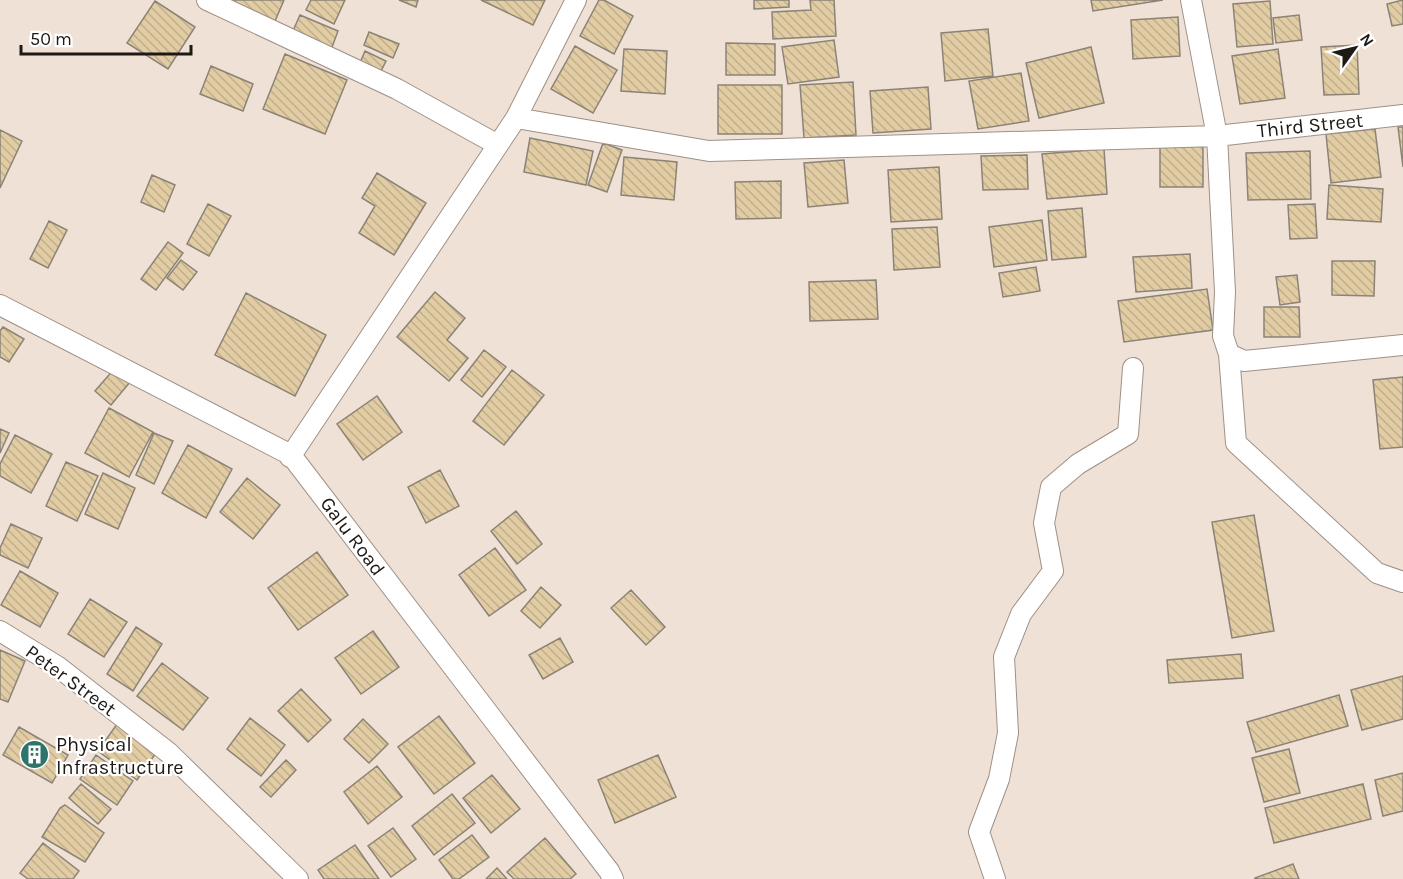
<svg xmlns="http://www.w3.org/2000/svg" width="1403" height="879" font-family="Karla,sans-serif">
<style>
.building{fill:url(#building-back-hatch);stroke:#8b8376;stroke-width:1.5}
.lines{fill:none;stroke-linecap:round;stroke-linejoin:round}
.street-casing{stroke:#9e9086;stroke-width:22}
.street{stroke:#fff;stroke-width:20}
.labels{text-anchor:middle;stroke-width:4.5;stroke-linejoin:round;paint-order:stroke}
.street-label{font-size:20px;fill:#1f1915;stroke:#fff}
.poi-label{font-size:20px;fill:#1f1915;stroke:#fff;text-anchor:start}
</style>
<defs>
<pattern id="building-back-hatch" width="6" height="6" patternUnits="userSpaceOnUse" patternTransform="scale(1.5)"><rect width="6" height="6" fill="#e2cca4"/><path d="M-1 5l2 2M0 0l6 6M5-1l2 2" fill="none" stroke="#c1af8c"/></pattern>
</defs>
<rect width="100%" height="100%" fill="#f0e1d6"/>
<path class="building" d="M227,0H284L275,21Z
M311,0H345L334,24L306,10Z
M399,0H418L416,7Z
M481,0H545L533,25Z
M599,0H604L633,16L614,54L580,36Z
M754,0H789V7L754,9Z
M810,0H834L836,36L773,39L772,12L811,10Z
M1091,0H1163L1093,11Z
M1403,0V24L1392,26L1387,4Z
M155,1L195,27L168,69L127,43Z
M1270,1L1273,44L1237,47L1233,4Z
M300,15L338,31L331,50L292,33Z
M1299,15L1302,40L1276,43L1273,18Z
M1178,17L1180,56L1133,59L1131,20Z
M988,29L993,76L945,81L941,33Z
M369,32L399,44L393,58L364,45Z
M834,40L839,77L788,84L782,47Z
M726,43L775,44V75H726Z
M1357,45L1359,94L1324,95L1321,47Z
M575,46L617,70L593,113L551,89Z
M1091,47L1104,103L1039,118L1026,63Z
M624,49L667,51L665,94L621,91Z
M1278,49L1285,98L1240,104L1232,56Z
M365,51L386,61L379,75L359,65Z
M285,54L347,80L325,134L263,109Z
M211,66L253,84L243,111L200,94Z
M1021,73L1029,121L978,129L969,81Z
M853,82L856,135L804,138L800,85Z
M718,85H782V134H718Z
M928,87L931,129L873,133L870,91Z
M1398,127H1403V167Z
M1375,129L1381,177L1331,183L1326,134Z
M0,130L22,141L0,188Z
M530,138L593,151L586,185L524,172Z
M603,143L622,150L607,192L588,185Z
M1160,146H1203V187H1160Z
M1104,149L1107,194L1047,199L1042,154Z
M1310,151L1311,199L1248,200L1246,153Z
M1027,155L1028,189L983,190L981,156Z
M624,157L677,162L674,200L621,195Z
M844,160L848,203L808,207L804,163Z
M939,167L942,219L891,222L888,170Z
M377,173L426,203L394,255L359,233L375,206L362,198Z
M152,175L175,185L164,212L141,202Z
M781,181V218L736,219L735,182Z
M1329,185L1383,189L1381,222L1327,219Z
M208,204L231,216L209,256L187,244Z
M1315,204L1317,238L1290,239L1288,205Z
M1082,208L1086,257L1052,260L1048,211Z
M1042,220L1047,260L994,267L989,227Z
M49,221L67,230L48,268L30,259Z
M937,227L940,267L894,270L892,229Z
M168,242L183,253L156,290L141,279Z
M1190,254L1192,288L1136,292L1133,257Z
M181,260L197,272L183,290L167,278Z
M1332,261H1375L1374,296L1332,295Z
M1036,267L1040,291L1003,297L999,273Z
M1297,275L1300,302L1280,305L1276,277Z
M876,280L878,319L810,321L809,282Z
M1207,289L1213,330L1124,342L1118,301Z
M435,292L465,318L447,340L468,358L449,381L397,337Z
M246,293L326,335L295,396L215,355Z
M1264,307H1299L1300,337H1264Z
M3,327L24,339L9,362L0,357V331Z
M484,350L506,367L482,397L461,380Z
M115,368L130,382L111,405L95,391Z
M512,370L544,395L504,445L473,421Z
M1403,377V447L1380,449L1373,380Z
M377,396L402,432L363,460L337,424Z
M109,408L153,432L129,477L85,453Z
M0,429L9,433L0,453Z
M154,433L173,441L154,484L136,475Z
M15,435L52,454L31,493L0,476V464Z
M188,445L232,469L206,518L162,493Z
M66,462L98,476L77,521L46,506Z
M440,470L459,506L426,523L408,487Z
M103,473L135,488L118,529L85,514Z
M247,478L280,505L253,539L220,512Z
M516,511L542,544L517,564L491,531Z
M1254,515L1274,631L1232,638L1212,522Z
M11,524L42,538L28,568L0,555V548Z
M495,548L526,590L489,616L459,575Z
M317,552L348,595L298,630L268,588Z
M20,571L58,593L40,627L1,605Z
M541,587L561,605L540,628L521,611Z
M631,590L665,627L646,645L611,608Z
M90,599L127,622L104,657L68,634Z
M136,627L162,644L133,691L107,674Z
M373,631L399,667L361,694L335,658Z
M560,638L573,662L543,679L529,655Z
M0,650L25,661L8,702L0,699Z
M1241,654L1243,678L1169,683L1167,660Z
M162,663L208,698L183,730L137,696Z
M1403,676V719L1362,730L1351,690Z
M301,689L331,720L308,742L278,711Z
M1339,695L1348,726L1256,752L1247,722Z
M439,716L475,763L434,794L398,747Z
M250,718L285,745L261,776L227,749Z
M363,719L388,744L369,763L344,739Z
M117,724L156,753L137,780L98,751Z
M19,727L68,755L52,783L3,755Z
M1289,749L1300,793L1264,802L1252,758Z
M96,755L133,781L117,805L80,779Z
M658,755L676,797L615,823L598,780Z
M286,760L296,770L271,797L260,787Z
M377,766L402,797L368,824L344,792Z
M1403,773V811L1383,816L1375,780Z
M492,775L520,809L491,833L463,798Z
M81,784L111,809L98,824L69,798Z
M1363,784L1371,819L1274,843L1265,808Z
M452,794L475,823L434,855L412,826Z
M65,805L104,833L85,862L42,837L60,808Z
M393,828L416,859L391,877L368,846Z
M472,835L489,857L459,879H453L439,860Z
M545,838L576,874L570,879H514L507,872Z
M43,843L79,871L73,879H28L20,873Z
M355,845L379,879H324L318,870Z
M1293,864L1299,879H1255V878Z
M497,868L507,879H486Z"/>
<g class="lines">
<defs>
<path id="street" d="M207,0L397,89L498,145
M1403,115L1217,136L1225,292L1223,336L1229,354L1244,361L1403,345
M516,118L709,151L1217,136L1191,0
M0,305L291,455L609,871L613,879
M1229,354L1236,443L1377,573L1403,582
M290,457L516,118L576,0
M0,631L57,666L169,753L298,879
M995,879L979,832L999,779L1008,733L1004,657L1021,614L1053,571L1044,523L1051,487L1078,464L1128,434L1133,368"/>
</defs>
<use href="#street" class="street-casing"/>
<use href="#street" class="street"/>
</g>
<defs>
<symbol id="building-disc" viewBox="-11 -11 22 22"><circle r="9.5" fill="#2e746a" stroke="#fff"/><path d="M-4-6H4V6H1V3H-1V6H-4ZM-2.5-4.3h1.7v1.8h-1.7ZM.8-4.3h1.7v1.8H.8ZM-2.5-1h1.7V.8h-1.7ZM.8-1h1.7V.8H.8Z" fill="#fff"/></symbol>
</defs>
<g fill-rule="evenodd">
<use href="#building-disc" x="18" y="738" width="33" height="33"/>
</g>
<g class="labels">
<g class="street-label">
<text transform="translate(1310 125) rotate(-6)" y="7">Third Street</text>
<text transform="translate(353 536) rotate(53)" y="7">Galu Road</text>
<text transform="translate(71 680) rotate(36)" y="7">Peter Street</text>
</g>
<g class="poi-label">
<text x="56" y="751">Physical<tspan x="56" dy="23">Infrastructure</tspan></text>
</g>
</g>
<g transform="translate(1355 48) rotate(56)" stroke="#ffffff" stroke-width="4.5" paint-order="stroke">
<path d="M0-4.5L10 22L0 15L-10 22Z" fill="#1f1915"/>
<text y="-9" font-size="16" font-weight="bold" text-anchor="middle" fill="#1f1915">N</text>
</g>
<path d="M21 45v9h170v-9" fill="none" stroke="#1f1915" stroke-width="3"/>
<text x="30" y="45" font-size="18" fill="#1f1915" stroke="#ffffff" stroke-width="4.5" paint-order="stroke">50 m</text>
</svg>
